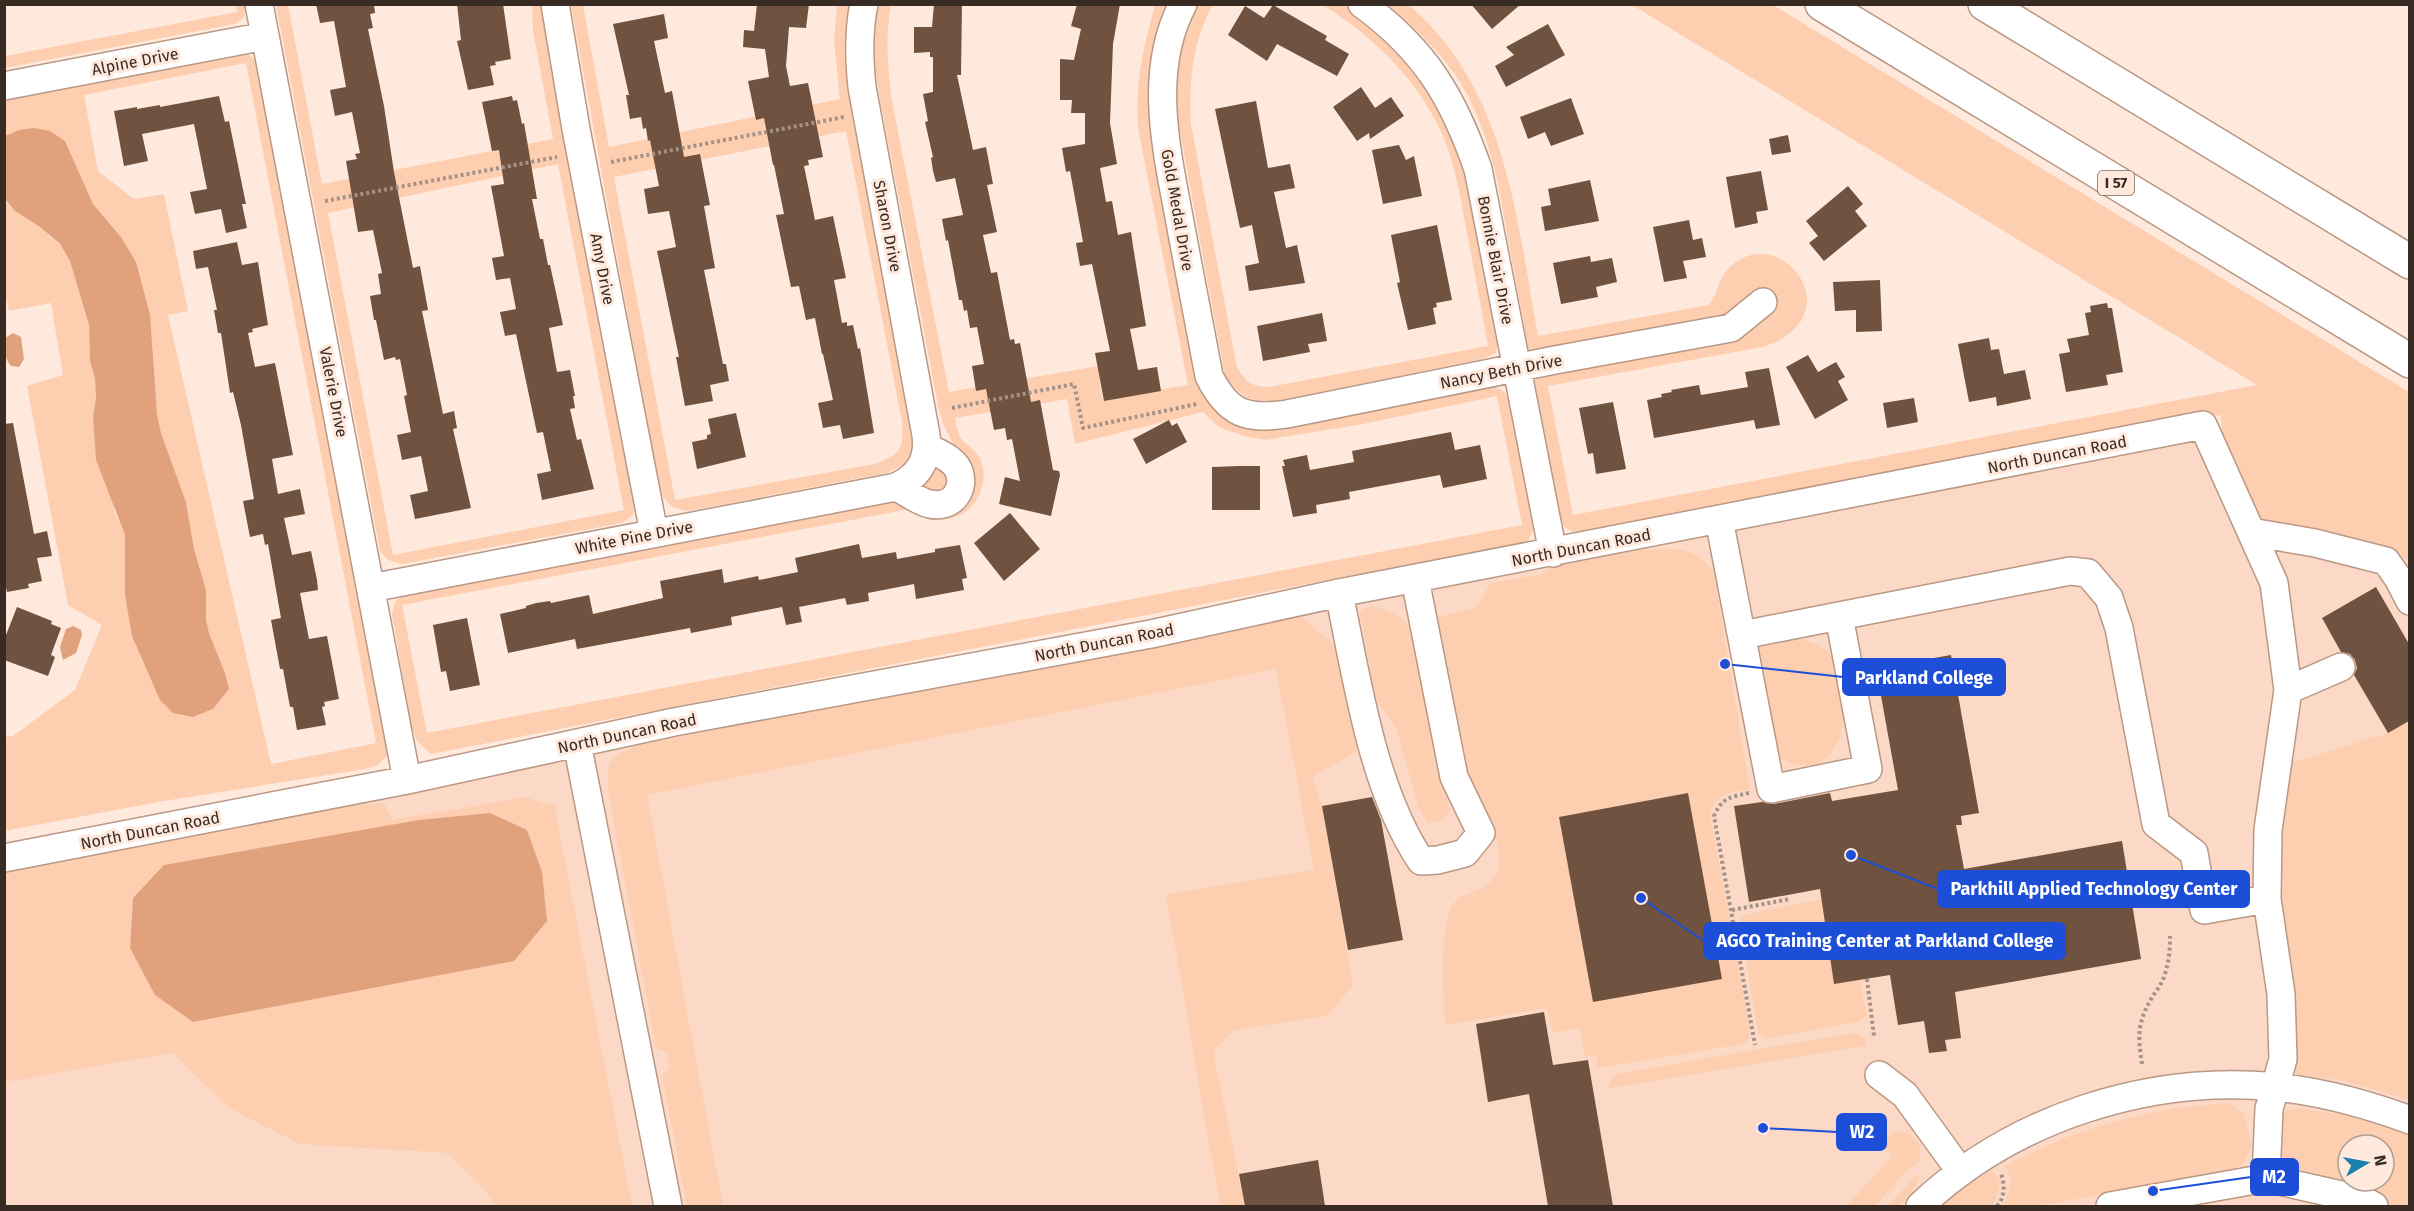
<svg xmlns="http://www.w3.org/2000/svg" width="2414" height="1211" font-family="'Fira Sans',sans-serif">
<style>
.built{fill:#fcd9c6;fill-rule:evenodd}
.green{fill:#feceb1;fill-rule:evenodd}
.water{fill:#e0a17c}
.building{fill:#6f5240}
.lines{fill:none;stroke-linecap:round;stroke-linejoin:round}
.minor-casing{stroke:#b99885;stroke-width:30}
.highway-casing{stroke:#b99885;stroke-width:36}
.path{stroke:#a49288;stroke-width:4;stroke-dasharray:3 3;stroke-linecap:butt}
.minor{stroke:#fff;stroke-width:27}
.highway{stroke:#fff;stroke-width:33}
.labels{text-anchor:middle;stroke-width:6;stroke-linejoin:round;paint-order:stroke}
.shield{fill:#ffe9dd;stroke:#74645b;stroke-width:1.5}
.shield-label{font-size:15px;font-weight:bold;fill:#382b23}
.street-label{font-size:16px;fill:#382b23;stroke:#ffe9dd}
.leader{fill:none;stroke:#1d4ed8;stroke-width:2}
.callout-dot{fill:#1d4ed8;stroke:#ffe9dd;stroke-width:2}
.callout{fill:#1d4ed8;stroke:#1d4ed8;stroke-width:2}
.callout-label{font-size:18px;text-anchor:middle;font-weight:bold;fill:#fff}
</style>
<rect width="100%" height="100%" fill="#ffe9dd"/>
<path class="built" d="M2327,406L2409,457V1206H5V871ZM2348,1145H2384V1181H2348Z"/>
<path class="green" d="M236,5H247L244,17L235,24L5,68V56L237,12Z
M276,5H288L322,184L553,139L533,31L532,5H544L637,496L633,515L622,523L402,564L388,560L380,551ZM558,164L624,510L393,555L328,213Z
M571,5H583L609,147L840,99L834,40L837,5H851L846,53L850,86L916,428L912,450L906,464L886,473L693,510C676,512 669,506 660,492ZM846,131L902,422C904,448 900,455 875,464L675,500L614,177Z
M878,5H891C885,36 888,64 891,96L949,392L1098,366L1102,399L1188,385L1138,128C1135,81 1143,49 1155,5H1169L1160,27L1216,407L1488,385C1500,388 1505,391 1512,401L1533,515L1534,528L1528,541L431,754L417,741L412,728L392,614L395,602L405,593L897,497L953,443L943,424L938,406L878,88L873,53ZM1497,396L1522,525L427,733L402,605L910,509C926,520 940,523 958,516C978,508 989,481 981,461C977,451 969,447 962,440C958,435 956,424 955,418L1067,399L1075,444L1203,412L1219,427L1243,436L1266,440L1363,424Z
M1198,5H1213C1192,41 1189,83 1191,124L1237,368C1246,381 1252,387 1268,387L1488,346C1481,307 1474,268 1466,229C1461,199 1456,170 1445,141C1423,85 1373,35 1322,5H1346L1355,10L1399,48L1428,84L1467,167L1499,337L1496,353L1482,359L1275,401C1248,401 1243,398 1225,377L1177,115V76L1184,37Z
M1388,5H1409C1507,90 1516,216 1538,336L1709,305C1718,293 1719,276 1731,266C1782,221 1855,316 1763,347L1548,386L1573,515L2257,385L1632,5H1773L2409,392V560L2294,530L2254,517L2230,477L2220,415L1600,530L1576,534L1564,527L1558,511L1497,179C1488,142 1476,104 1453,72C1435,46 1411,25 1388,5Z
M238,51L250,55L259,67L388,734L387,756L376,766L365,769L158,802L5,831V737L13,736L75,690L102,625L68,605L27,386L63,375L51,303L9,311L4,291V199L15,211L40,227L60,245L70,261L89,325L90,361L95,378L96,398L93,416L115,513L125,535L127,549L193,717L213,709L229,689L225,673L209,633L206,620V590L194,549L186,502L161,433L121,237L93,204L65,141L19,130L5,136V96ZM246,63L376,743L271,764L168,315L188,311L164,194L134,199L98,171L84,95Z
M1638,545L1640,550L1680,549L1701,557L1714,573L1750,789C1729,793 1716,792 1710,815L1750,1030L1749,1038L1744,1044L1598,1068L1596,1056L1585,1057L1580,1028L1553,1033L1546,1008L1446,1025C1442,1001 1440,922 1453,904C1464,889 1496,893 1499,864C1501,842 1487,823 1479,804C1456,751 1448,674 1438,617L1476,607L1491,583L1542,574L1559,561Z
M1370,606C1394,611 1405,616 1416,639L1450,811L1441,821L1427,823L1418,806L1397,730L1375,697L1360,612Z
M1300,615L1338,649L1359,750L1312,777L1322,806L1353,985L1327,1016L1235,1030L1213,1051L1245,1206H1220L1166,894L1314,870L1276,669L647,795L723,1206H687L662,1075L670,1068L667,1052L656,1048L609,795C606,761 607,758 639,745Z
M1777,633C1793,637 1815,640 1828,652C1854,679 1852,773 1799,765C1790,763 1782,761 1776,753C1770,744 1759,674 1756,659L1758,646Z
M2409,721V1100L2345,1081L2293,1074L2275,899L2285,765L2388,733Z
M527,797L544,804L554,805L632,1206H496L480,1185L447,1153L300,1144L229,1108L173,1053L5,1082V872L333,808L384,803L392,820Z
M1822,899L1834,984L1860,980L1867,1015L1861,1021L1765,1039L1758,1033L1739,922L1744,915Z
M1852,1033L1863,1037L1868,1045L1607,1089L1610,1080L1617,1074Z
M2230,1103L2243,1113L2252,1147L2243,1164L2228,1172L2038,1206H2003L2012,1182L2005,1166C2076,1128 2151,1107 2230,1103Z
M2299,1108L2348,1116L2409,1135V1206H2392L2362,1188L2287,1166C2278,1147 2273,1131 2284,1111ZM2348,1145H2384V1181H2348Z
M1901,1131C1911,1134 1916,1139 1921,1147L1919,1152L1921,1160L1904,1174L1875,1206H1847L1892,1156L1880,1143L1892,1133Z
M1993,1170L2000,1184L1997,1197L1991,1206H1942L1973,1181Z
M1918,1174L1920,1176L1911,1192L1899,1206H1887Z"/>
<path class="water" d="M34,128L50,131L65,141L93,204L121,237L136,262L150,315L157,414L161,433L186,502L194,549L206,590V620L209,633L225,673L229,689L213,709L193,717L173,713L160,700L132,636L125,595V535L96,460L93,416L96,398L95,378L90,361L89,325L70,261L60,244L40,227L15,211L5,199V136L19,130Z
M13,333L21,337L24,359L19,367L11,366C5,360 4,347 5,338Z
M73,626L81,630L82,635L76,653L63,660L60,647L66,629Z
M490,813L527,830L542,872L547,921L514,961L193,1022L155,995L130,948L133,898L164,865L419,820Z"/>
<path class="building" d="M316,4H374L375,13L370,14L373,28L368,29L384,106L394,172L413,268L420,266L428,310L422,311L443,414L454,411L457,428L453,429L471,508L415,519L410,495L428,491L421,456L402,460L397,435L411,432L404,396L407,395L400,359L396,360L395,357L384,360L376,320H374L370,296L381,294L378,274L382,273L373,230L358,232L346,161L357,159L355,154L360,153L352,112L335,116L330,90L346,87L334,21L320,23Z
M457,4H503L511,59L495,62L496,65L490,66L494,85L468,90L457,41L461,40Z
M757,4H809L806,28L789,27L786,66L790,86L808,83L823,157L808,160L809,165L804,166L815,220L833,216L846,278L834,280L842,323L847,322V326L853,325L858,349L860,348L874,433L843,439L840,425L823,428L818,403L833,400L823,354H822L815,318L806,320L799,286L791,287L776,215L784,214L774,165H773L764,118L756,120L748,81L769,77L765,49L743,47L744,30L754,31Z
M934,4H962L961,75H957L973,150L986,147L993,184L987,185L997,232L983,235L991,273L997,272L1010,340L1014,339L1015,344L1020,343L1031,402L1040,400L1053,470L1059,471L1060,475L1051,516L999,504L1005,477L1020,481L1012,439L1007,440L1005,428L994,430L986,389L976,391L972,366L984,364L977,327L970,328L967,310L964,311L962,300H959L948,240L946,241L942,219L963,215L955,178L936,182L933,171L931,158L933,157L925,122L928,121L923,94L933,92V57H930V52L914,53V27H932Z
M1077,4H1120L1113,44L1110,123L1117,164L1100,168L1106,202L1112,201L1118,235L1131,232L1133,246L1146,326L1130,329L1138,370L1157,367L1161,391L1104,401L1095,353L1110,351L1092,264L1080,266L1076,243L1083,242L1070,171L1066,172L1062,148L1085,144V113H1071L1072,100H1060V59L1074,60L1081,29L1071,26Z
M1471,4H1521L1492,29Z
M1273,5L1327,36L1325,40L1349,54L1337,76L1277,44L1267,61L1228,35L1245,6L1264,18Z
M664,14L668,38L654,41L665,93L672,91L684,157L700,154L710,205L704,206L715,268L704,270L723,364H726L729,381L710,385L713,401L685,406L676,357H679L657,251L676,247L669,211L648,214L644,189L659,186L650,140L648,141L646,128L643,129L641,117L630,119L626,95H629L613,24Z
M1548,24L1565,55L1506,87L1495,66L1514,55L1506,47Z
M1361,87L1375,108L1391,97L1404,116L1370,139L1369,133L1357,141L1333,107Z
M219,96L225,122L229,121L246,204H242L247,228L226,233L221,209L195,214L190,192L207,189L194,124L142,134L148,161L124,166L114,111L137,107V109L160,105V107Z
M512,96L513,101L517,100L522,124L524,123L537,199H532L540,239H543L548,265H550L563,325L549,328L557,372L570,370L575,396H573L575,408L570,409L577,440L581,439L594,489L542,500L537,474L551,471L543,432L537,433L516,334L505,336L500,312L516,309L510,278L496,280L492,258L504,256L491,186L504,184L499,150L492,151L482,102Z
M1571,98L1584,134L1551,146L1545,132L1528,139L1520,117Z
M1256,101L1268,168L1290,164L1295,188L1274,192L1286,248L1297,245L1305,283L1249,291L1245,266L1259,263L1252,225L1240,228L1215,109Z
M1788,135L1791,152L1772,155L1769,139Z
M1399,145L1406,160L1414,156L1422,196L1383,204L1372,150Z
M1761,171L1768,210L1756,212L1758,223L1735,228L1726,177Z
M1590,180L1599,221L1545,231L1541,207L1551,205L1548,189Z
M1848,186L1863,204L1855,211L1867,226L1824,261L1809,243L1818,236L1806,221Z
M1689,220L1693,240L1702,238L1706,257L1683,261L1687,278L1664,282L1653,227Z
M1437,225L1452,300L1436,303L1437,307L1433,308L1436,324L1408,330L1397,283L1400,282L1391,235Z
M237,242L242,265L258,262L268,325L252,329L253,332L248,333L255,367L275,363L293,455L272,459L278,494L300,489L305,514L284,518L292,555L311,551L317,580L318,590L300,593L309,639L327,636L339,699L324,702L325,706L322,707L326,725L297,730L293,707H290L283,669H280L271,620L281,618L268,544L265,545L263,534L250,537L243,501L254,499L241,425L233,392L230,393L221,333H218L214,310H217L208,267L196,269L193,251Z
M1590,256L1591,262L1612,258L1617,282L1596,287L1598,297L1561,304L1553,263Z
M1880,280L1882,331L1856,332V310L1835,311L1833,282Z
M2107,303L2108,308H2112L2123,372L2106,375L2108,385L2066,392L2059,354L2070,352L2067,339L2089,335L2085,313L2091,312L2090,306Z
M1322,313L1327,341L1308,344L1310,352L1263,361L1257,326Z
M1989,338L1991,350L1999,349L2004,374L2025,370L2031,399L1997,406L1996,397L1969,402L1958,344Z
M1808,355L1818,372L1836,362L1845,377L1838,381L1848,400L1815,419L1786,367Z
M1769,368L1780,425L1756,429L1754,420L1654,438L1647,400L1662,397L1661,394L1672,392L1671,390L1699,385L1701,395L1748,387L1745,372Z
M1914,398L1918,422L1887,428L1883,403Z
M1613,402L1626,469L1596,474L1593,453L1588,454L1579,408Z
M736,413L746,457L697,469L692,442L707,439V435L711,434L708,419Z
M1169,420L1172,426L1177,423L1187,442L1146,464L1133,439Z
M13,423L34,534L47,531L52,556L37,558L42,581L28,584L29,588L7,592L4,579V424Z
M1451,432L1455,450L1480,445L1487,479L1443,488L1440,475L1349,492L1350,499L1316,505L1317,513L1293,517L1282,466H1285L1283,460L1307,455L1310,470L1354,462L1352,451Z
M1239,466H1260V510H1212V467Z
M1010,513L1040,549L1004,581L974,543Z
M859,544L862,558L896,552L897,559L935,552V549L960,545L967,578L962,579L964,590L916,599L914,584L868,593L869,601L847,605L845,598L799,607L802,622L786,625L782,607L731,617L732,625L691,633L690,628L577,649L575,639L508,653L500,614L526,608V606L536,603L550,601L551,603L589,595L593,614L663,598L660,581L722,569L724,583L758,576L759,580L798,572L795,558Z
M2376,587L2409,644V721L2388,733L2354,675L2357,668L2355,660L2350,654L2341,652L2322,618Z
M17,607L52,621L51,624L61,628L51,655L55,657L48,676L4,660V640Z
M467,618L480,685L450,691L446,671L441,672L433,625Z
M1951,655L1979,813L1961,816L1962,825H1956L1964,869L2122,841L2141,959L1955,992L1961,1038L1945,1040L1947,1051L1929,1053L1924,1021L1898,1025L1890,975L1834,984L1820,889L1749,902L1734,806L1762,802L1774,804L1830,793L1832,801L1898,790L1876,668Z
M1688,793L1722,979L1593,1002L1559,817Z
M1372,797L1381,820L1403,940L1348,950L1322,806Z
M1544,1012L1553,1065L1588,1060L1613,1206H1548L1529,1094L1488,1102L1476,1024Z
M1318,1160L1325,1206H1245L1239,1174Z"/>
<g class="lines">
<defs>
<path id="minor" d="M259,4L407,780
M555,4L576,129L654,533
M1183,4C1146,74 1168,155 1181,228C1190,277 1200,326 1209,376C1228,414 1246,420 1287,414L1555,360L1731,328L1763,302
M1362,4C1425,50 1453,97 1478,169L1553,553
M4,86L265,36
M896,487C907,492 919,502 930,504C952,509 967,489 958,469C952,458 938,453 927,447
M1719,519L1771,789L1868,769L1839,616L1742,635
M2251,532L2315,543L2386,561L2398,578L2410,601
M371,588L896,487C919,476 929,460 926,435L862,87C859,59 858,32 864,4
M1339,593C1357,679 1372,788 1421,861L1438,860L1465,853L1481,833L1454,777L1415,579
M1839,616L2070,571L2088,573L2109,598L2119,628L2156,824L2194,853L2204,910L2267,899
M2288,690L2341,667
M577,743L668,1206
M4,858L407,780L674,722L1151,634L1339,593L2203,425L2274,583L2288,690L2268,830L2267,899L2281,994L2283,1059L2269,1109L2266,1178
M1879,1075L1905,1095L1961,1172
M1920,1206C2013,1118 2149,1074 2277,1087C2322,1092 2367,1104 2410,1120
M2110,1206L2266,1178L2363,1200L2374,1206"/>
<path id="highway" d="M1822,4L2410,361
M1985,4L2410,262"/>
</defs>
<use href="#minor" class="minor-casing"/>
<use href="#highway" class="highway-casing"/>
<path class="path" d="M611,162L844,117
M325,201L557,157
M952,408L1074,384L1083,428L1197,404
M1749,793C1731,797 1722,797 1714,816L1755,1045
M1732,910L1790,899
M1867,979L1874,1036
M2142,1064C2138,1039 2137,1024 2150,1001C2154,993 2161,986 2164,977C2169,963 2170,950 2170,936
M1997,1206C2005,1198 2005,1184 2001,1174"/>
<use href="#minor" class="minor"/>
<use href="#highway" class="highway"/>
</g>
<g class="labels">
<rect class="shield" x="2098" y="171" width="36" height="24" rx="4.5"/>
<g class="shield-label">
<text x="2116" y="188">I 57</text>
</g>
<g class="street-label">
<text transform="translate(135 61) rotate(-11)" y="6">Alpine Drive</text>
<text transform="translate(1178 210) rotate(80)" y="6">Gold Medal Drive</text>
<text transform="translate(888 226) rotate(79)" y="6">Sharon Drive</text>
<text transform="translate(1496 260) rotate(79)" y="6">Bonnie Blair Drive</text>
<text transform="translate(603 269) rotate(79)" y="6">Amy Drive</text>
<text transform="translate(1501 371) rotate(-11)" y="6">Nancy Beth Drive</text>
<text transform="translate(334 392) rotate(79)" y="6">Valerie Drive</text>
<text transform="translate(2057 454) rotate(-11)" y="6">North Duncan Road</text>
<text transform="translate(634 537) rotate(-11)" y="6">White Pine Drive</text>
<text transform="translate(1581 547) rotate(-11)" y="6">North Duncan Road</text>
<text transform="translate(1104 642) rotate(-11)" y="6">North Duncan Road</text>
<text transform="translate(627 733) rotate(-12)" y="6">North Duncan Road</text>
<text transform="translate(150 830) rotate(-11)" y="6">North Duncan Road</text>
</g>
</g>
<path class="leader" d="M1725 664L1843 677M1851 855L1938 889M1641 898L1704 941M1763 1128L1837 1132M2153 1191L2251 1177"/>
<g class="callout-dot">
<circle cx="1725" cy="664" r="6"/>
<circle cx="1851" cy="855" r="6"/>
<circle cx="1641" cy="898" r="6"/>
<circle cx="1763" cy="1128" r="6"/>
<circle cx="2153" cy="1191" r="6"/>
</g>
<g class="callout">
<rect x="1843" y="659" width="162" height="36" rx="6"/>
<rect x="1938" y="871" width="311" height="36" rx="6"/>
<rect x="1704" y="923" width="361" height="36" rx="6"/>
<rect x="1837" y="1114" width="49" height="36" rx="6"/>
<rect x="2251" y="1159" width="47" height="36" rx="6"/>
</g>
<g class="callout-label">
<text x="1924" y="684">Parkland College</text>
<text x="2094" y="895">Parkhill Applied Technology Center</text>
<text x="1885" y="947">AGCO Training Center at Parkland College</text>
<text x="1862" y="1138">W2</text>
<text x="2274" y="1183">M2</text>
</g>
<rect width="2414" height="1211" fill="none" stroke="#382b23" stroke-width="12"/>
<g transform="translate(2366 1163) rotate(80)"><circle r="28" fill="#ffe9dd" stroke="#af9d93" stroke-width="1.5"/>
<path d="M0-4.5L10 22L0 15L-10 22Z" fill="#1880aa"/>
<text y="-9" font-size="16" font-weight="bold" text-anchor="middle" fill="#382b23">N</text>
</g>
</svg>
